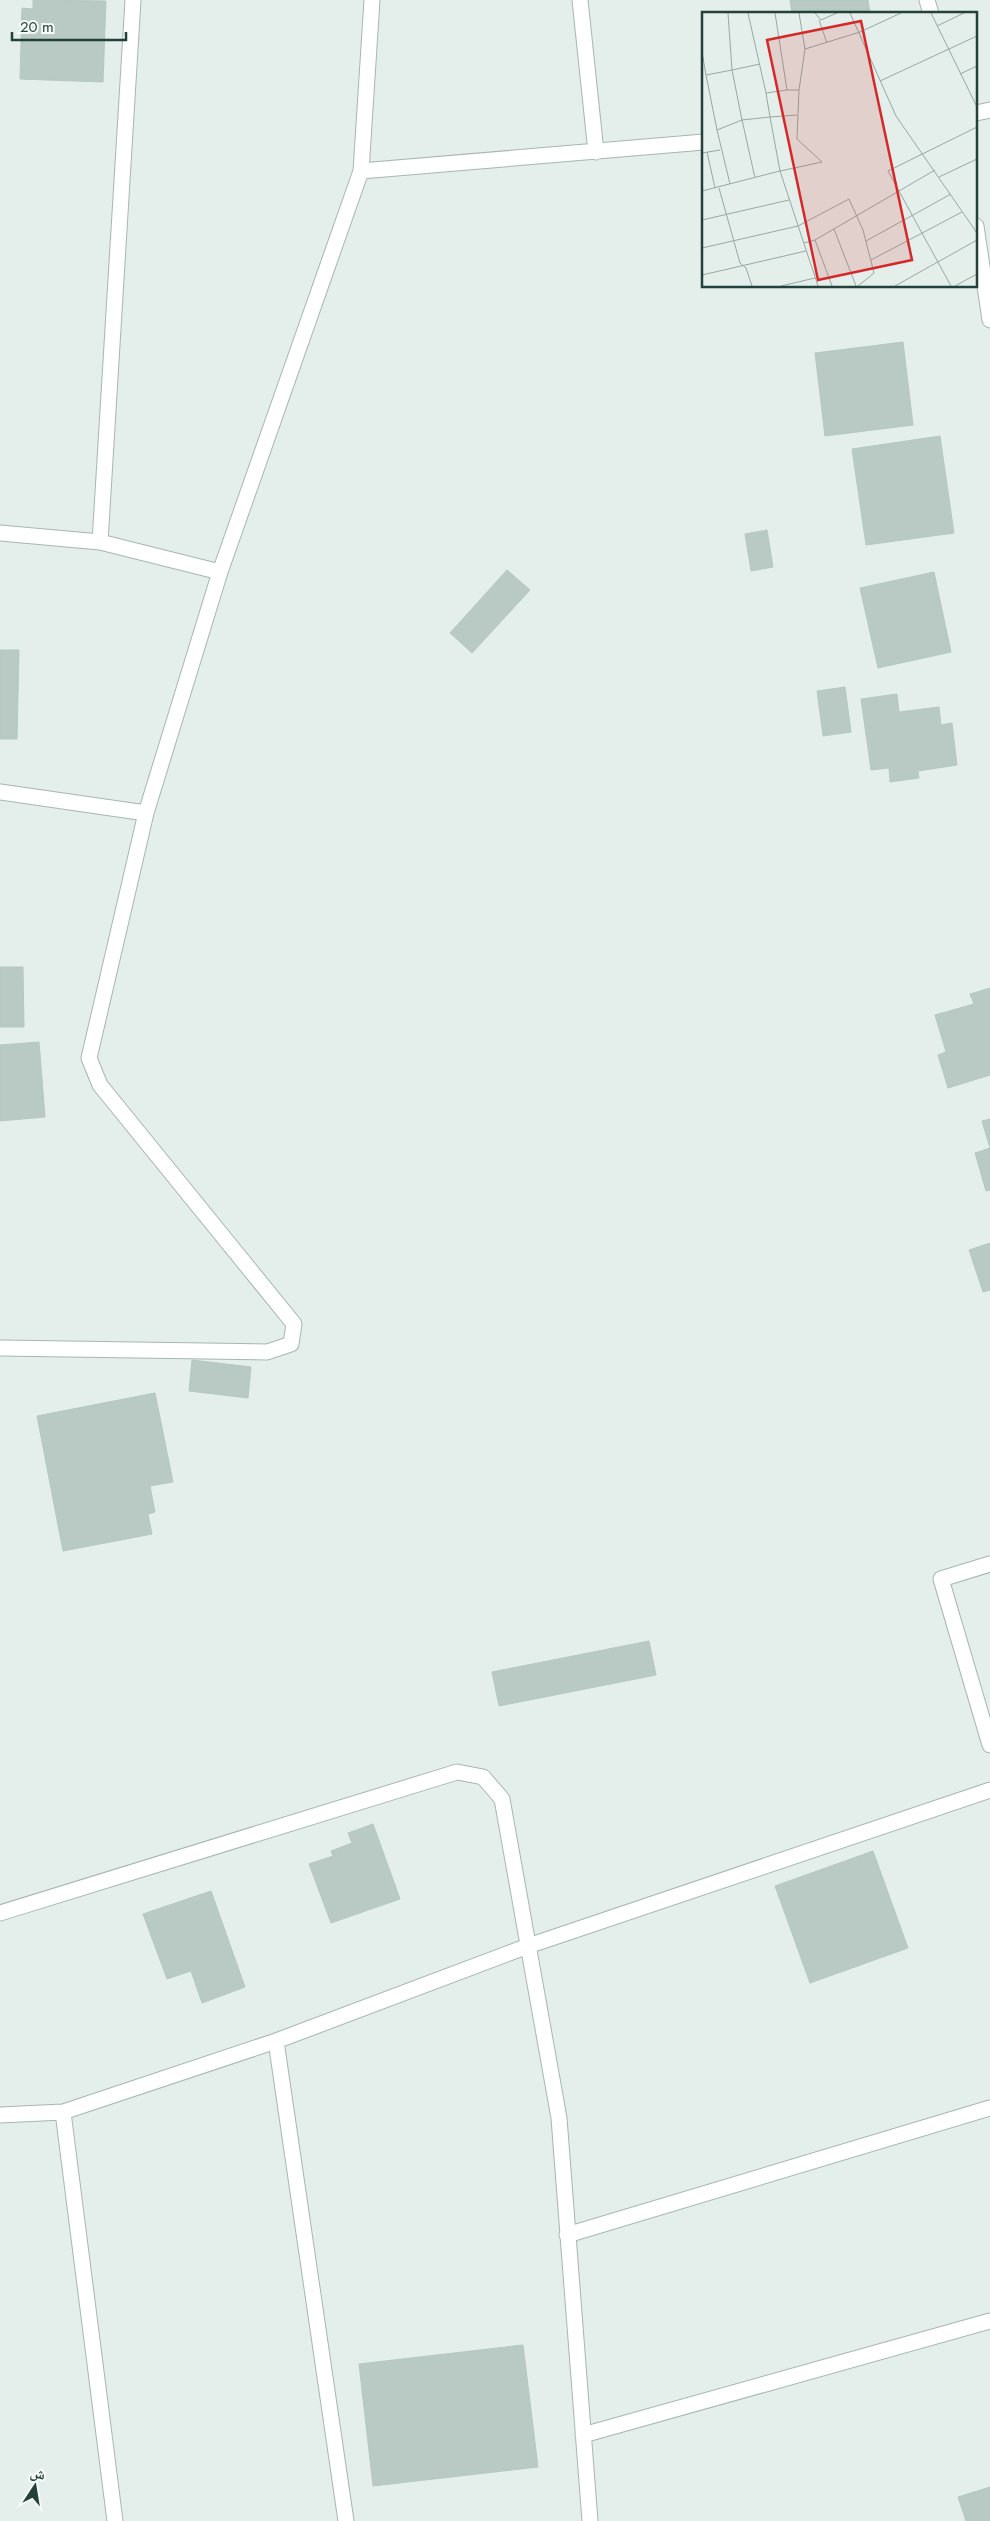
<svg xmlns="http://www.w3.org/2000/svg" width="990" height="2521" font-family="Jost,'Noto Naskh Arabic',sans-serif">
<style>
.building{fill:#b9c9c3;stroke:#b6c8c2}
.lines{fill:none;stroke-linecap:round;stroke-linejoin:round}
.street-casing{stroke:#a6b7b2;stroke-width:17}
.street{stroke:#fff;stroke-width:15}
.inset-road{fill:none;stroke:#96a9a4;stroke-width:1}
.view{fill:#d62828;fill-opacity:0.15;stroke:#d62828;stroke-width:2.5}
.inset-edge{fill:none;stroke:#22413a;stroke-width:2.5}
</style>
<rect width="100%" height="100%" fill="#e4eeea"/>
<path class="building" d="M33,0L106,1L103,82L20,79L22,8L33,9Z
M790,0H868L870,14H792Z
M903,342L913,425L825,436L815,353Z
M940,436L954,533L866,545L852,449Z
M767,530L773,567L751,571L745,534Z
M507,570L530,590L472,653L450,633Z
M934,572L951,652L878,668L860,588Z
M0,650H19L17,739H0Z
M845,687L851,732L823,736L817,691Z
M897,694L899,712L939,707L941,725L952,723L957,765L918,771L919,778L890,782L889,768L871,770L861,699Z
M0,967H23L24,1027H0Z
M990,988V1075L948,1088L938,1055L946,1052L935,1015L974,1004L970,994Z
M39,1042L45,1117L0,1121V1045Z
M990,1119V1190L986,1191L975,1153L990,1148L982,1121Z
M990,1243V1290L983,1292L969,1250Z
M192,1360L251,1367L248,1398L189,1391Z
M155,1393L173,1482L150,1486L155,1512L148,1514L152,1534L63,1551L37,1416Z
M649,1641L656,1675L499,1706L492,1672Z
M373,1824L400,1899L331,1923L309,1864L333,1856L331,1851L352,1843L348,1833Z
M873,1851L908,1948L810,1983L775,1886Z
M211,1891L245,1987L202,2003L191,1971L167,1979L143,1914Z
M523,2345L538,2467L373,2486L359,2364Z
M990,2487V2521H966L958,2497Z"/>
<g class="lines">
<defs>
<path id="street" d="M133,0L100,542L220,572L361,171L372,0
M580,0L596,152
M927,0L931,14
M976,113L990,110
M361,171L704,142
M976,226L990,320
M0,533L100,542
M0,792L146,813
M0,1348L267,1352L291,1344L294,1324L100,1085L89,1058L146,813L220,572
M990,1564L941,1579L990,1745
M0,1913L457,1772L483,1777L502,1799L559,2118L590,2521
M276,2041L346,2521
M63,2112L115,2521
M0,2115L63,2112L276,2041L528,1946L990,1790
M567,2235L990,2108
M583,2435L990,2321"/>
</defs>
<use href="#street" class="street-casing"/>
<use href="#street" class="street"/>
</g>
<g transform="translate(702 12)">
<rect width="275" height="275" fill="#e4eeea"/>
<path class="inset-road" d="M26,1L30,58L58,52M46,1L64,81M73,1L85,78H97L103,37L97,1M113,1L119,8L135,1M148,1L194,104L275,221M229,1L275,95M117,8L125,31M235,14L262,1M103,37L158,20L199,1M0,40L4,63M258,62L275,54M178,69L275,24M95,103L68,105L78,159L120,150L95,127L97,78M15,118L28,172M5,140L13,176M0,141L18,138M237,165L275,147M53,166L40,108L15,118L4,63L30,58L40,108L68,105L64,81L85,78M17,176L38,251L44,256L50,274M0,179L78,159L116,274M0,208L87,188M132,217L154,274M113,228L130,274M164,229L249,182M102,231L113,228L233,158M0,236L96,214L147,187L161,218L172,261L156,274M169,248L260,200M0,263L104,239M79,274L113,266M193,274L275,228M249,274L186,159L275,115M253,274L275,262"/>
<path class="view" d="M159,9L210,248L116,268L65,28Z"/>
<rect width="275" height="275" class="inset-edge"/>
</g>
<g transform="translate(35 2486) rotate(12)" stroke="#f5faf8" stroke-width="4" paint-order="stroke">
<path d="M0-4L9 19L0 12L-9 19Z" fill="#22413a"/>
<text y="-8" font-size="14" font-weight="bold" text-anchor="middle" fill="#22413a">ش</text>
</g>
<path d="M12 32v8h114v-8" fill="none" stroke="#22413a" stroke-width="2.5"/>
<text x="20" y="32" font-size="15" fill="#22413a" stroke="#f5faf8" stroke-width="4" paint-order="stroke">20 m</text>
</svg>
